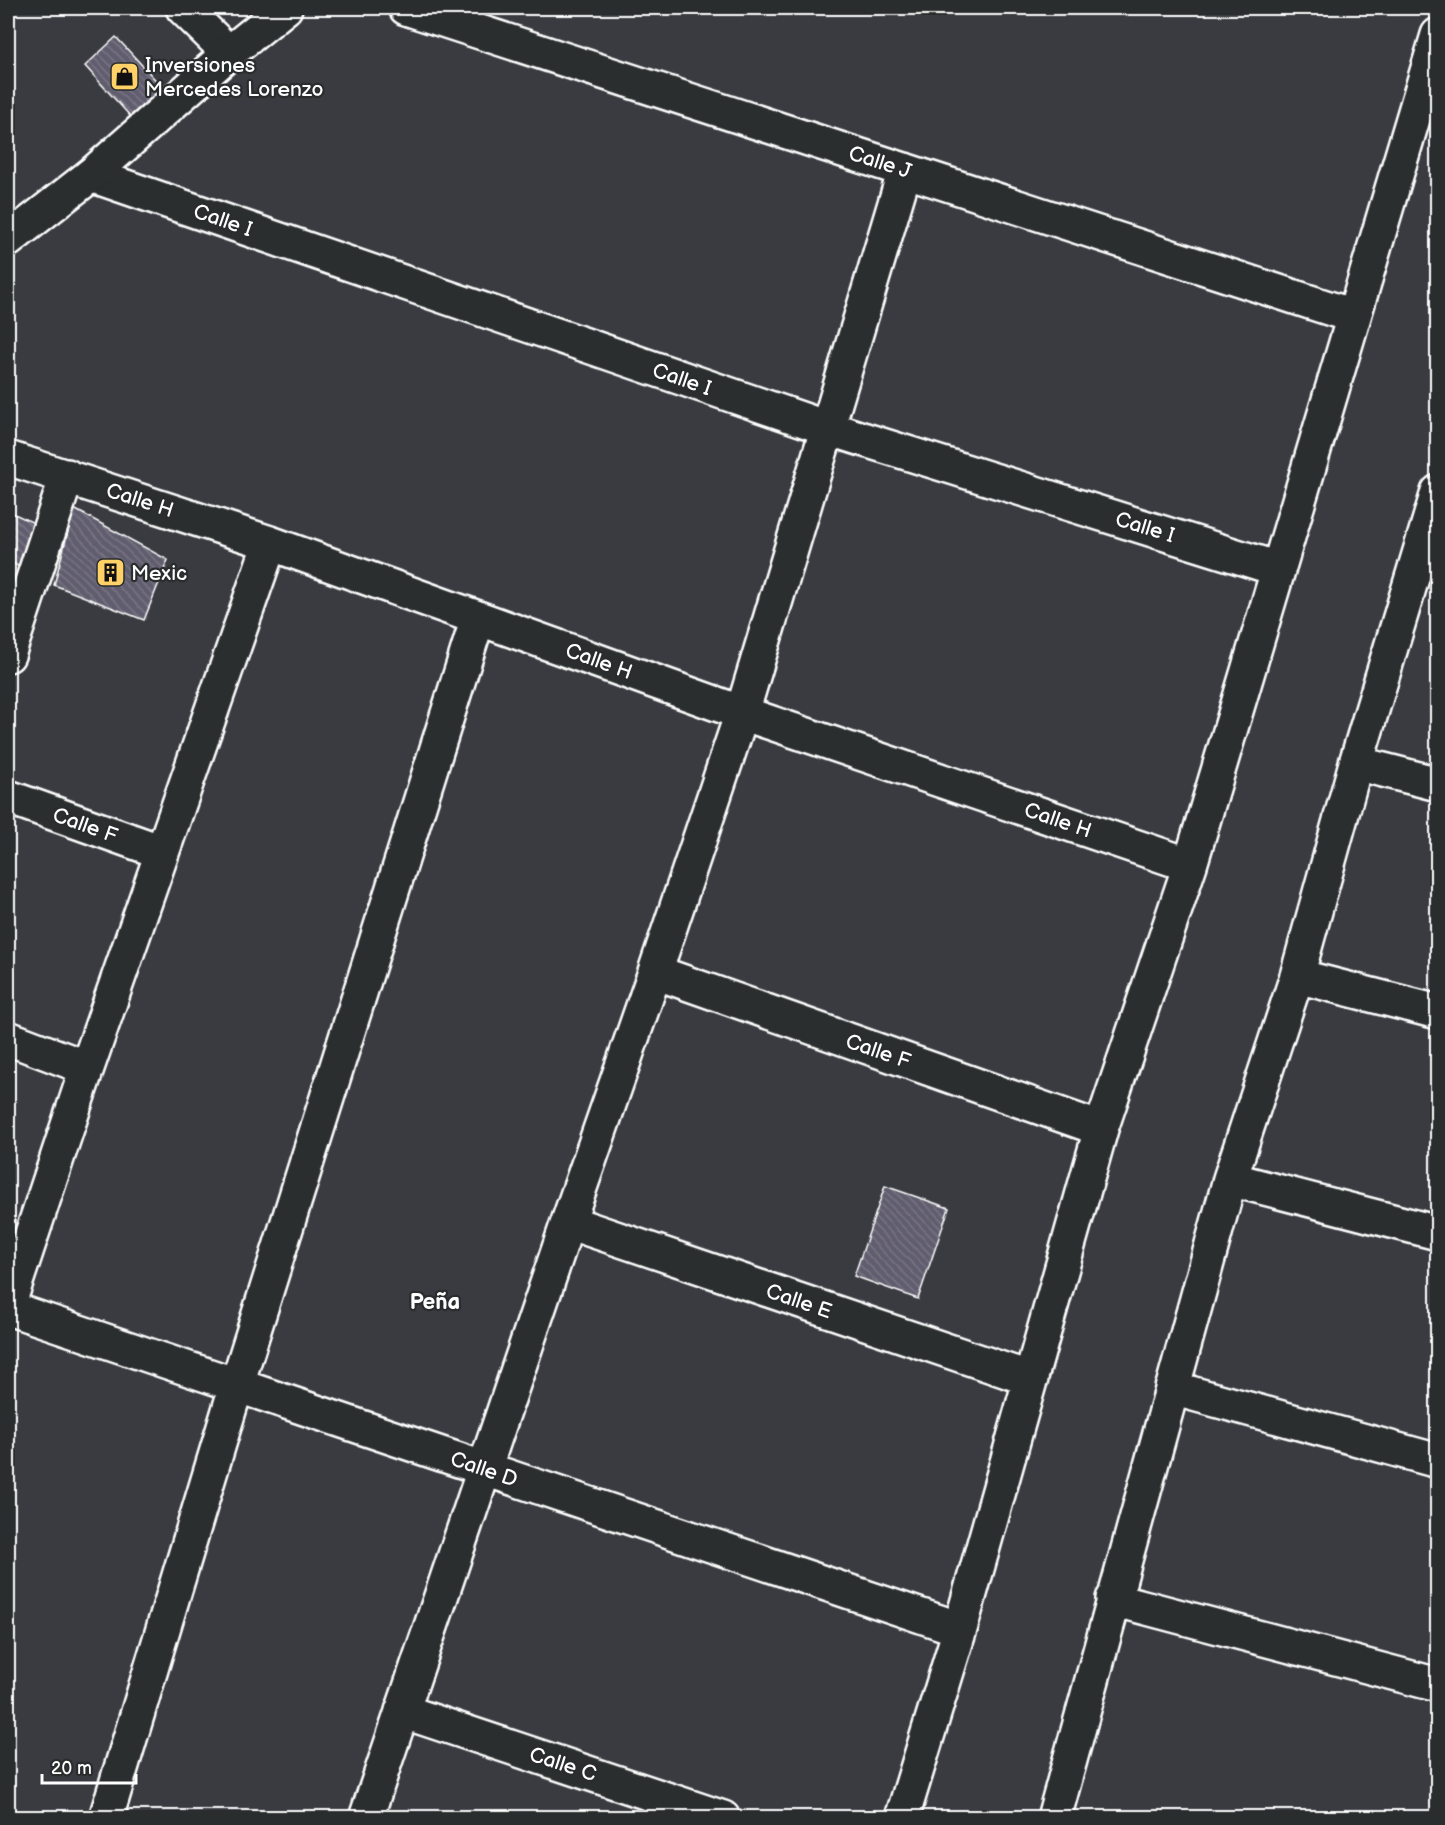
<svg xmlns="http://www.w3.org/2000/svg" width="1445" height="1825" font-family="'Balsamiq Sans',sans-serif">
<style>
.building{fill:url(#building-back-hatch);stroke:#fff;stroke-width:1.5}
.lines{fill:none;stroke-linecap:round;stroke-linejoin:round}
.minor-casing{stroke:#fff;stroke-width:38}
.tertiary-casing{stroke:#fff;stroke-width:38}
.minor{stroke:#2a2d2e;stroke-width:33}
.tertiary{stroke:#2a2d2e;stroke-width:33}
.labels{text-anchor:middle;stroke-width:4.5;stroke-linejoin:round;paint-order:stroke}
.poi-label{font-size:21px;fill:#fff;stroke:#2a2d2e;text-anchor:start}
.street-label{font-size:21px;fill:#fff;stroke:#2a2d2e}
.neighbourhood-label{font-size:22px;font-weight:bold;fill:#fff;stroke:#2a2d2e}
</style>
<defs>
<pattern id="building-back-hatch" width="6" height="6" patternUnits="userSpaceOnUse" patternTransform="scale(1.5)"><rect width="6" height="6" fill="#615d6e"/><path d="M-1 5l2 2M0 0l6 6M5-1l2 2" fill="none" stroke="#797584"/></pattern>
</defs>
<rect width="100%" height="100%" fill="#3a3b41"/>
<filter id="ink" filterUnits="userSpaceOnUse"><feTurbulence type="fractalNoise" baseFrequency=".0167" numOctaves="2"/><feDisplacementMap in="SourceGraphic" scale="12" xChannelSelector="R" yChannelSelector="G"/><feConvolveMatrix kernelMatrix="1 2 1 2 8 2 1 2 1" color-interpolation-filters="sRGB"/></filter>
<g filter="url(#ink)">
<path class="building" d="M116,37L163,88L131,117L85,66Z
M74,509L168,560L144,620L54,585Z
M8,511L45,528L26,570L8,561Z
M885,1186L949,1208L918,1299L854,1276Z"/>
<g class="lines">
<defs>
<path id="minor" d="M183,8L229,53
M406,8L1353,316
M91,175L827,428L1278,569
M8,458L270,543L742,713L1190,865
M8,655L67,476
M1356,763L1438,784
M8,797L162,852
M655,972L1101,1129
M1297,976L1438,1012
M8,1038L87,1068
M1230,1179L1438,1233
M568,1222L1031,1379
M8,1306L87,1068L270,543
M8,1308L960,1629
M1172,1388L1438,1461
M1113,1599L1438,1685
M402,1711L723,1818
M106,1818L237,1384L478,618
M366,1818L568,1222L655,972L742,713L905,170
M902,1818L960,1629L1101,1129L1190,865L1438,35
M1054,1818L1230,1179L1297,976L1356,763L1438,492"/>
<path id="tertiary" d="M8,240L91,175L229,53L285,8"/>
</defs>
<use href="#minor" class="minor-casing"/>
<use href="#tertiary" class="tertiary-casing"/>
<use href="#minor" class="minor"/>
<use href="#tertiary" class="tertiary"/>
</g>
</g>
<defs>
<symbol id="shop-square" viewBox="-11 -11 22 22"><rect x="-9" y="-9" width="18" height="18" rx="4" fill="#ffd166" stroke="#2a2d2e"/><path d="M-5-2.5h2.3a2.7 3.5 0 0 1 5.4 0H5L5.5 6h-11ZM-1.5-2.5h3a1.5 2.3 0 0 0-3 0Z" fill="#111"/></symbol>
<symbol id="building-square" viewBox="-11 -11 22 22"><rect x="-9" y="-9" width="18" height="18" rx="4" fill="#ffd166" stroke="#2a2d2e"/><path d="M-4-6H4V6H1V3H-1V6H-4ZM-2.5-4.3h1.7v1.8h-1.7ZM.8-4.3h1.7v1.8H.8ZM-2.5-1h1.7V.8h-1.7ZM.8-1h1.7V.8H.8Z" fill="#111"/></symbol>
</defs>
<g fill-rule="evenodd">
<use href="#shop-square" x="108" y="60" width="33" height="33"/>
<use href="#building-square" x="94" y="556" width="33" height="33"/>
</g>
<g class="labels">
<g class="poi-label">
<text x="145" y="72">Inversiones<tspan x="145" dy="24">Mercedes Lorenzo</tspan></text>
<text x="131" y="580">Mexic</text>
</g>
<g class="street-label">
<text transform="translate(880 162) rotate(18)" y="7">Calle J</text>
<text transform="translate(223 220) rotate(19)" y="7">Calle I</text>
<text transform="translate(682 379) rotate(19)" y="7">Calle I</text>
<text transform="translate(140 500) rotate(18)" y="7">Calle H</text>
<text transform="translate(1145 527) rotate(17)" y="7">Calle I</text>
<text transform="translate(599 661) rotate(20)" y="7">Calle H</text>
<text transform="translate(1058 820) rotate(19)" y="7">Calle H</text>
<text transform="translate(85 825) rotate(20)" y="7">Calle F</text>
<text transform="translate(878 1051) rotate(19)" y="7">Calle F</text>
<text transform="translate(799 1301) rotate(19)" y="7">Calle E</text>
<text transform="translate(484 1469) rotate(19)" y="7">Calle D</text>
<text transform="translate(563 1764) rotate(18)" y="7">Calle C</text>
</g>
<g class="neighbourhood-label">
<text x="435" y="1309">Peña</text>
</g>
</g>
<rect width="1445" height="1825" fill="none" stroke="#2a2d2e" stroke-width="30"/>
<rect x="15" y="15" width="1415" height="1795" fill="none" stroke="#fff" stroke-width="2" filter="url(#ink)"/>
<path d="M42 1774v9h94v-9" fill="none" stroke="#ffffff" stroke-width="3"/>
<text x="51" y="1774" font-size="18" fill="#ffffff" stroke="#2a2d2e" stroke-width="4.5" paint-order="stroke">20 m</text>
</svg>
